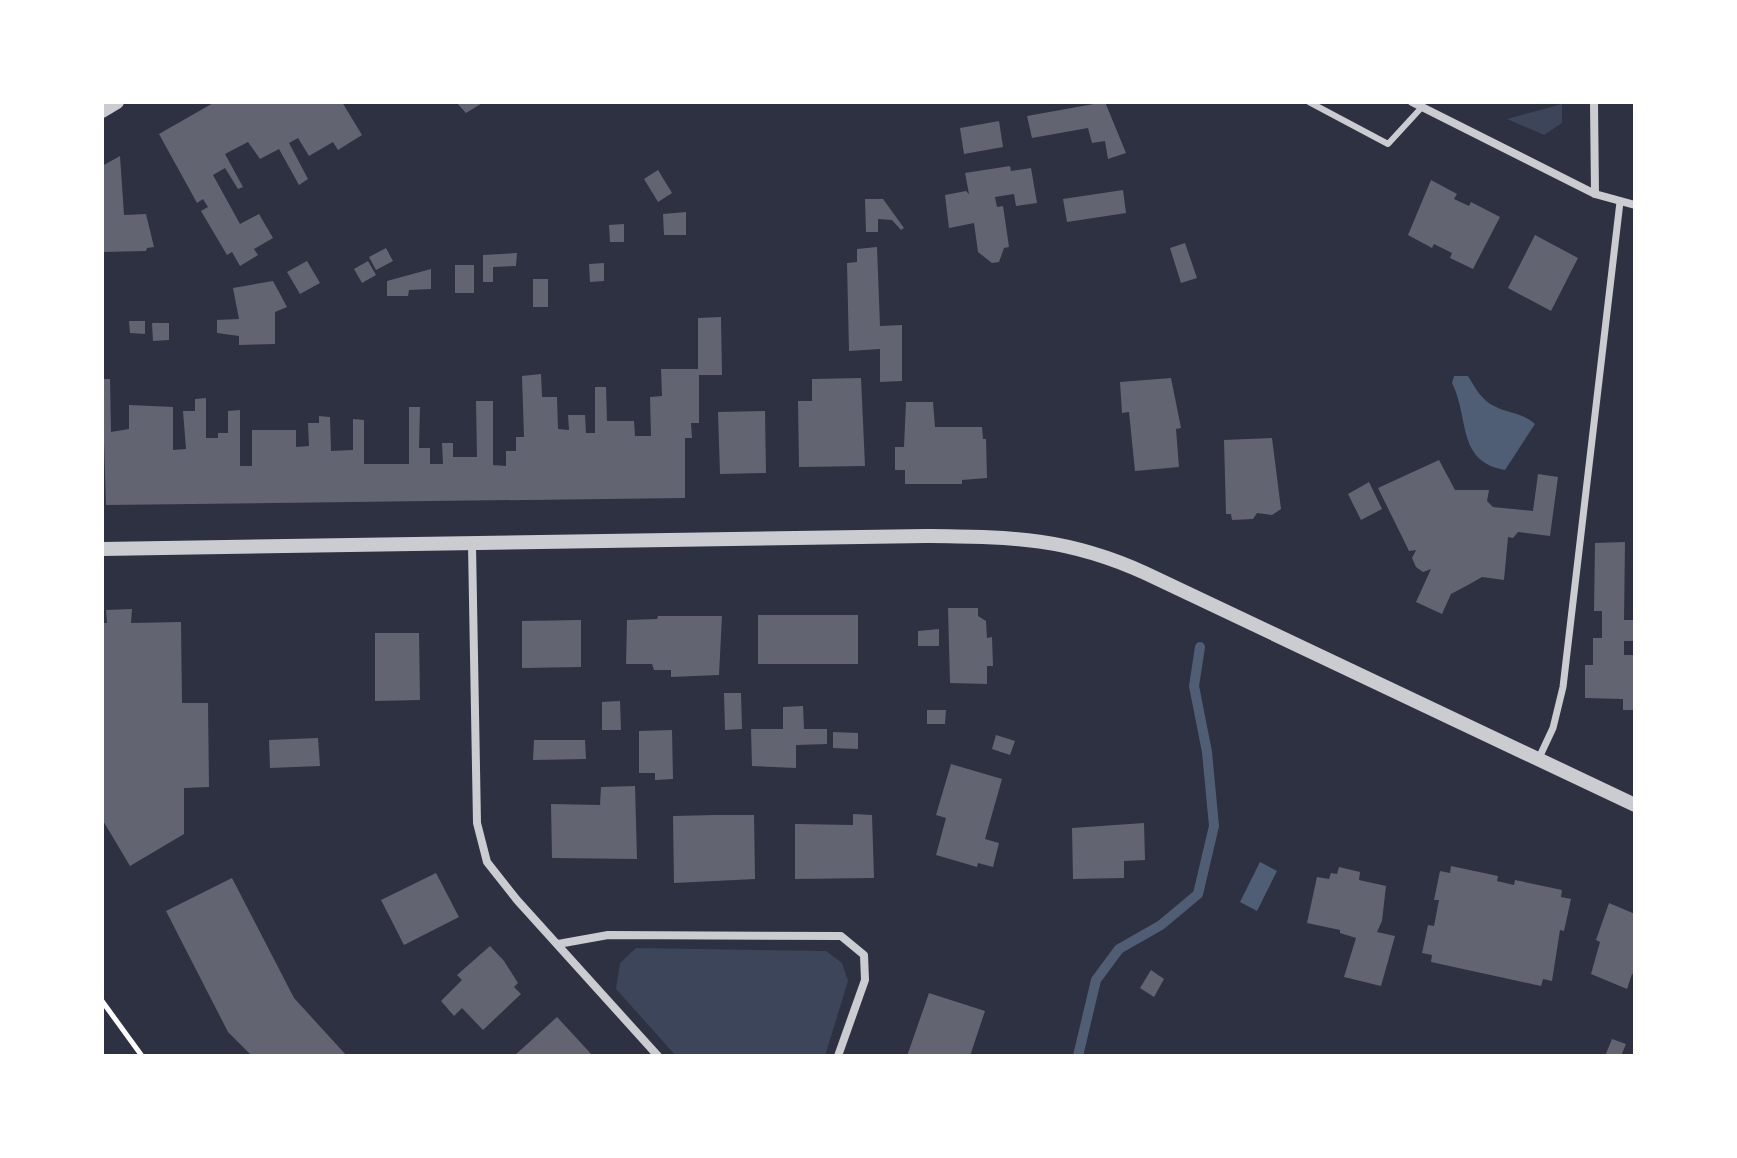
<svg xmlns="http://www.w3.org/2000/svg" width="1737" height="1158" font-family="Lato,sans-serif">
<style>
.green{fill:#3c4559}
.water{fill:#4f5d75}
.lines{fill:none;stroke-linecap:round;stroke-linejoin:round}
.stream{stroke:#4f5d75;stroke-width:10}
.building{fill:#626471}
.path{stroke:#fff;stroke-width:5}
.service{stroke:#caccd0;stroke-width:6}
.pedestrian{stroke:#caccd0;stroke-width:7}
.minor{stroke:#caccd0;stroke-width:8}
.tertiary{stroke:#caccd0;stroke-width:14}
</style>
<rect width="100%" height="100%" fill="#2d3142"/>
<path class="green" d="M1562,104V123L1544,135L1507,119Z
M636,948L826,951L842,963L848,981L825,1056H676L616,989L620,963Z"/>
<path class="water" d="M1454,376H1468C1475,387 1481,400 1494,406C1509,414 1522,412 1535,424L1505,470C1456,461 1470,419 1452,383Z
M1260,862L1277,871L1257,911L1240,902Z"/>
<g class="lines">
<path class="stream" d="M1078,1056L1096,980L1119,949L1161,925L1198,894L1214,826L1207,752L1194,686L1200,647"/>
</g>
<path class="building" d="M215,102H342L362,135L338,150L333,142L309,156L298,138L289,143L308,179L299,185L279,149L260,159L248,142L225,154L243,187L238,189L225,168L213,175L240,224L259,214L273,238L254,249L258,255L240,266L232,252L227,255L201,211L208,207L203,199L197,203L159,134Z
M456,102H484L466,113Z
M1105,102L1126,153L1108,159L1105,141L1092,143L1088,128L1032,138L1027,116Z
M999,121L1003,147L964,154L960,128Z
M120,156L124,215L146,214L154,247L147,248L146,251L102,252V166Z
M1010,166L1011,171L1031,168L1037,203L1016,206L1014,194L995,197L997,207L1003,206L1009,247L1004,248L999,262L992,263L978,252L974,223L949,228L945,195L966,191L969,194L965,173Z
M658,170L672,193L658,202L644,179Z
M1431,180L1457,194L1454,199L1469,206L1471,202L1500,217L1473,269L1450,258L1452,253L1434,244L1432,248L1408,235Z
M1123,190L1126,213L1067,222L1063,199Z
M865,199H883L904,228L901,230L892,220L878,219V232H866Z
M686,212V235H664L663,214Z
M624,224V242H610L609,225Z
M1535,235L1578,258L1551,311L1508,288Z
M1185,243L1197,278L1181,283L1170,248Z
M877,247L880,326L902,325V381L880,382V349L849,351L847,263L857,262V249Z
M386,248L393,261L376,270L369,257Z
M517,253L516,266L493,267V282H483V255Z
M307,261L320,283L300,294L287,272Z
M368,261L376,275L362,283L354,269Z
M604,263V281L590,282L589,264Z
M455,265H474V293H455Z
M431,269V289L409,290L408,296H387V281Z
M533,279H548V307H533Z
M273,281L287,307L275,312V344L239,345V336L217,333V320L239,319L233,288Z
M721,317L722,375H699V423H691L692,438H685V498L106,505L102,379H110L111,432L129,429V405L173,407V450L186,449L183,411H195V399L206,398V438H218V433H228V411L240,410V466H252V430H296V447L309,446L308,423H319V416L330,417L331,451L353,450V419L364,420V464H409V407H420L419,448H430V464H443L442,443H453V457H477L476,401H493V465L506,466V451H516V437H524L522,376L541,374L542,397H557L558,429L569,430L568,415H585L586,433H595V387H606L607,421H634L635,436H651L650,397L662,396L661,369H698V318Z
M129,321H145V334L130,333Z
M152,323H169V340L153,341Z
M861,378L865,466L799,467L798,401H812V379Z
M1171,378L1181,428L1176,429L1179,467L1135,471L1129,412L1122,413L1120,382Z
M906,402H933L935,427H982L983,439H986L987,478L962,480V484H905V470H895V447H904Z
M765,411L766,473L720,474L718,412Z
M1272,438L1281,509L1272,515L1257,513L1253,519L1232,520L1231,514H1226L1224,440Z
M1439,460L1455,490H1489L1487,501L1493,507L1533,511L1538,474L1558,477L1550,536L1518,532L1513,538L1508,537L1504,580L1482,577L1468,585L1451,594L1442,614L1416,602L1431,569L1423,572L1416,567L1412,558L1416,550L1409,551L1378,488Z
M1369,482L1382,509L1361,520L1348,494Z
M1625,542L1624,620H1635V641H1624V655H1635V710H1623V699L1585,698V665H1593V638H1602V611H1594L1595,543Z
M948,608H978V616L986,621L987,638L992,637L993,666H987V684L950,683Z
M132,609L131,623L181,622L182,703H208L209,787L184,788V834L130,866L102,819V623H107L106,610Z
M758,615H858V664H758Z
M658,616H722L719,675L671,677V670H654L652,664H626L627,620L657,619Z
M581,620V667L522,668V621Z
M939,629V646H918V631Z
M375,633H419L420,700L375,701Z
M724,693H741L742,729L725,730Z
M620,701L621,730H602V702Z
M803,706L804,729H827V744L796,745V768L752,766L751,729H783V707Z
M927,710H946L945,724H927Z
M672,730L673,779L655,780V773H639V731Z
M833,732L858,733V749L833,748Z
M996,735L1015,741L1010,755L992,749Z
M318,738L320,766L270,768L269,740Z
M534,740H585L586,759L533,760Z
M951,764L1002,779L985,839L999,843L993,867L978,863L977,867L936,855L946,818L936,815Z
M635,786L637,859L552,858L551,804L600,805L601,787Z
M853,814L872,815L874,878L795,879V824L853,825Z
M716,815H754L755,879L674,883L673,816Z
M1144,823L1145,860L1124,861V878L1073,879L1072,828Z
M1451,866L1498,876L1497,881L1514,885L1515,880L1562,890L1561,897L1571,899L1564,931L1560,930L1552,981L1543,979L1541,986L1431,962L1432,955L1422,953L1428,925L1434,926L1439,900H1434L1440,871L1450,873Z
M1339,867L1360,872L1359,880L1386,886L1382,921L1377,932L1395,936L1381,986L1344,977L1356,938L1340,933V930L1307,923L1317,877L1329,879L1331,873L1337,874Z
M436,873L459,917L404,945L381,900Z
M232,878L294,998L347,1056H252L228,1032L166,911Z
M1609,903L1635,914V975L1632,974L1627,989L1591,974L1600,942L1596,940Z
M490,946L504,961L518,983L514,987L521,994L483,1030L462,1008L454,1016L441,1001L462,980L457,975Z
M1151,970L1164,979L1154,997L1140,988Z
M929,993L985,1011L970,1056H907Z
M557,1017L593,1056H514Z
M1612,1039L1626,1044L1621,1056H1605Z"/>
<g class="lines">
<path class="path" d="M102,1001L142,1056"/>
<path class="service" d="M1309,102L1388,144L1422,107"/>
<path class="pedestrian" d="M1538,760L1553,728L1563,687L1620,202"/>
<path class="minor" d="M1412,102L1595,194L1635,205
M1594,102L1595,194
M472,545L477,823L487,862L517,900L658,1056
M558,944L608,935L841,936L864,955L865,980L838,1056"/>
<path class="tertiary" d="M102,111L117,102
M102,549L926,536C1011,537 1066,537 1145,573L1635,805"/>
</g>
<rect width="1737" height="1158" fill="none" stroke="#ffffff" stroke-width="208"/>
</svg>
